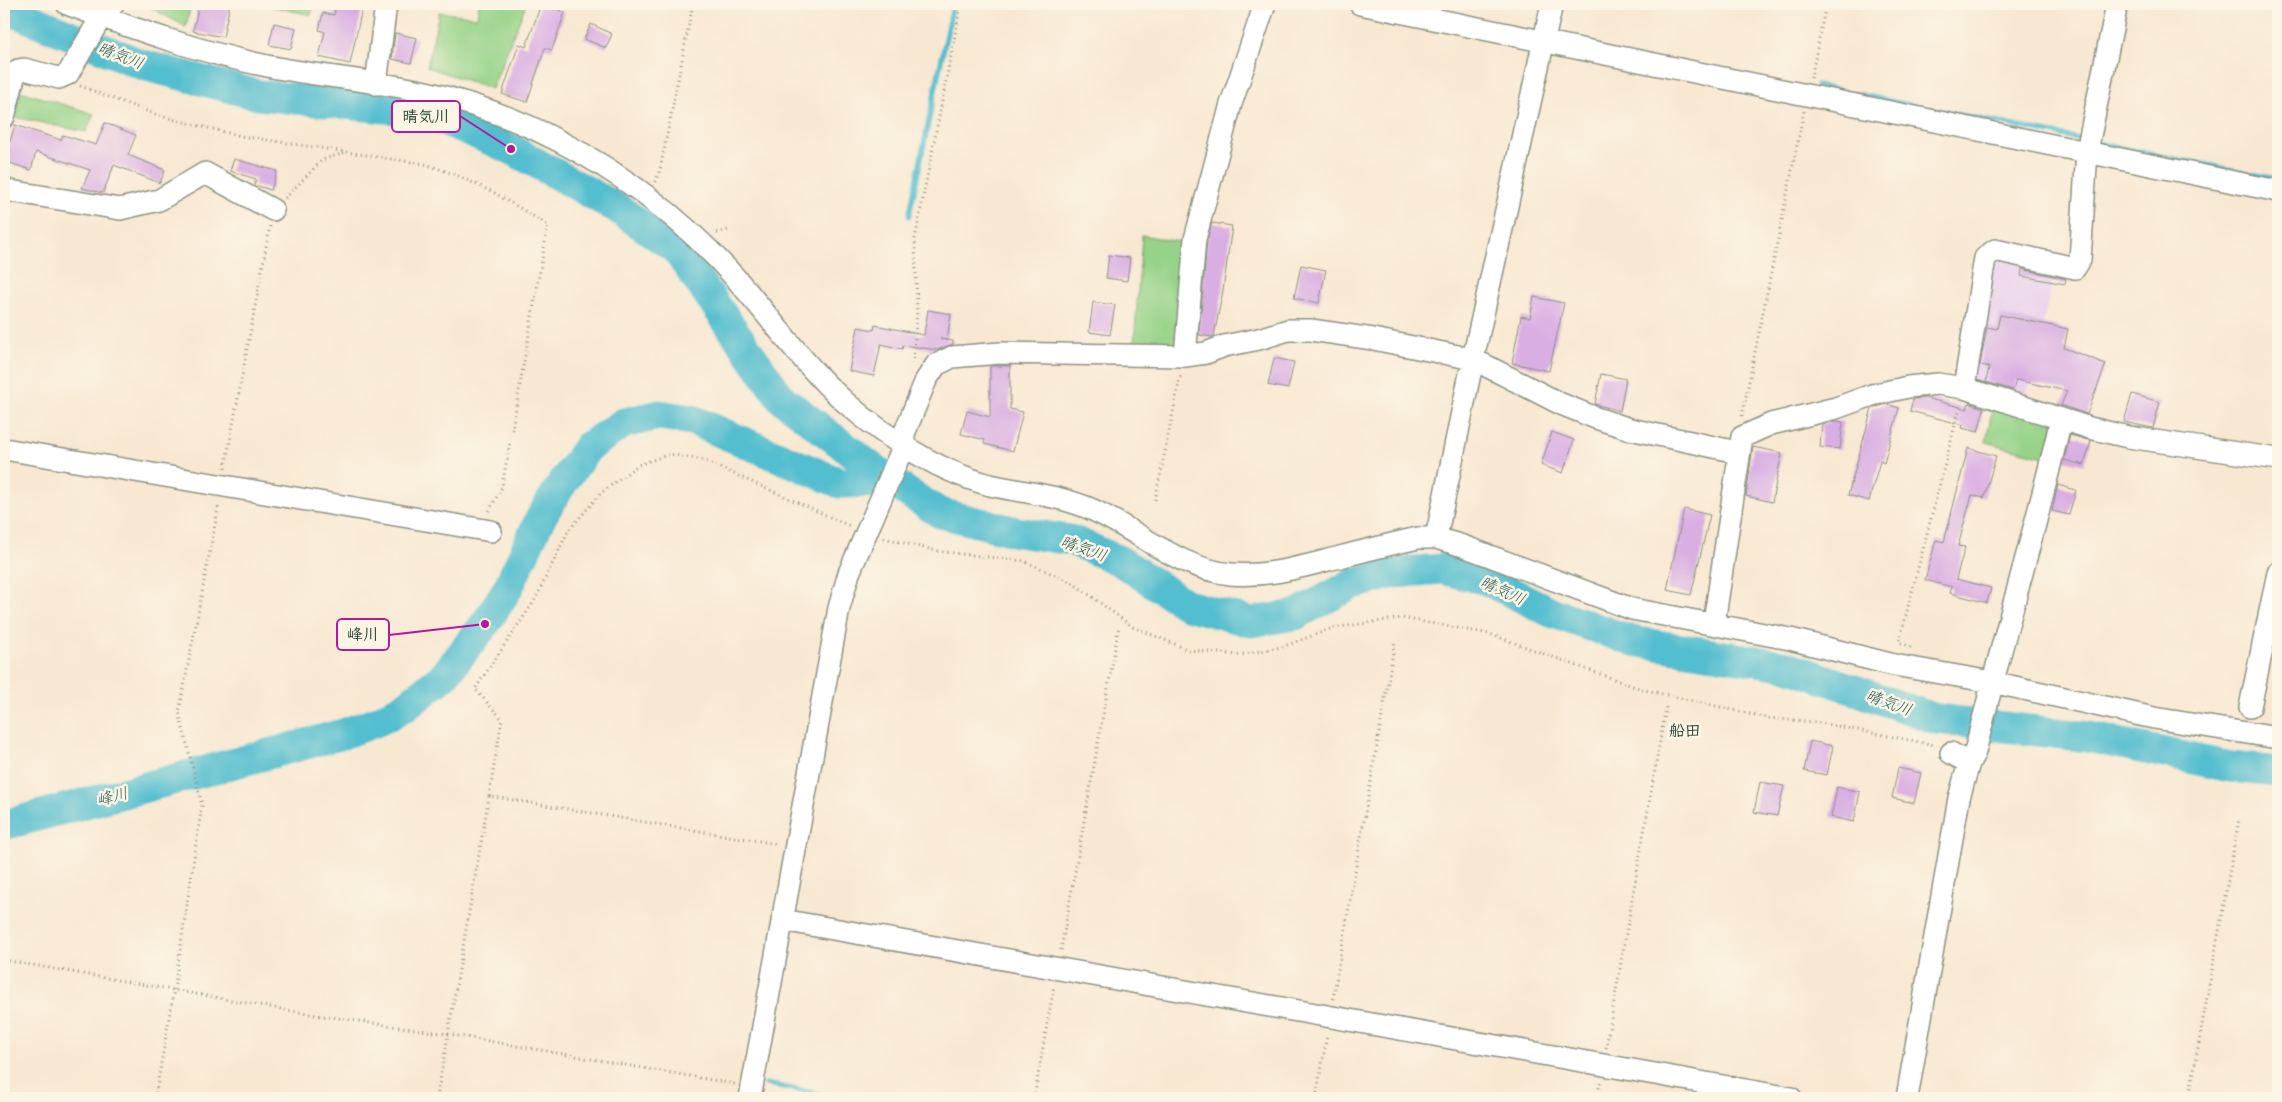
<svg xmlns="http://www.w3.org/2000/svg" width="2282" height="1102" font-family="'Shantell Sans','Klee One',sans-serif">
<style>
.built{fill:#e9d2ed}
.green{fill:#96d388;stroke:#5a885e}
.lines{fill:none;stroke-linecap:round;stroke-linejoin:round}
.stream{stroke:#53becf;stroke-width:5}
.river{stroke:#53becf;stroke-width:31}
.building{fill:#d9afe3}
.minor-casing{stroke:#8c9283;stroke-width:24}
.path{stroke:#8c9283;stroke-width:3;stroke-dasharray:1 4;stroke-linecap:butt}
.minor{stroke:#fff;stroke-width:21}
.labels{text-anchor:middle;stroke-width:5;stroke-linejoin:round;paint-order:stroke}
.water-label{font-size:16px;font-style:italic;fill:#2c5d5b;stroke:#fcf5e5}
.neighbourhood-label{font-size:16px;font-weight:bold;fill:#1f3d34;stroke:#fcf5e5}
.leader{fill:none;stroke:#b5179e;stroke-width:2}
.callout-dot{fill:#b5179e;stroke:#fcf5e5;stroke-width:2}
.callout{fill:#fcf5e5;stroke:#b5179e;stroke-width:2}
.callout-label{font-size:16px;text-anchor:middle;font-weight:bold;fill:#1f3d34}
</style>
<rect width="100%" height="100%" fill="#fcf5e5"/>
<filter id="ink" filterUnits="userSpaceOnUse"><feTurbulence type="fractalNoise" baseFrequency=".02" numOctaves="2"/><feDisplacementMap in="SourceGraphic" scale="10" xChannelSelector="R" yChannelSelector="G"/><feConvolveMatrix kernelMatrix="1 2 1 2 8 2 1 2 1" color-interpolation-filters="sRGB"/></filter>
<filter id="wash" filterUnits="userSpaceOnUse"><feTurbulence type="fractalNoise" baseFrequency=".0096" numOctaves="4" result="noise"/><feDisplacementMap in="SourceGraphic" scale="20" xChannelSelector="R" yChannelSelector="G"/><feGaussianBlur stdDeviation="1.12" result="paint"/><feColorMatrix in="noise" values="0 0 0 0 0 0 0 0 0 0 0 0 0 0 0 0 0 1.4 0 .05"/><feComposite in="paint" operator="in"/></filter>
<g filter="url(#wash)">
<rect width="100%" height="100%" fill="#f8e8d2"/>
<path class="built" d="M1984,242L2058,258L2025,402L1961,379Z"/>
<path class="green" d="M144,4H191L186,27Z
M261,4H314L311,15Z
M479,4H526L492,89L427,67L439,12L477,17Z
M20,91L94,114L86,132L9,116Z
M1142,235L1190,244L1178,351L1134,345Z
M1995,394L2056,411L2048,458L1986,442Z"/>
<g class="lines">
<path class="stream" d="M1817,86L2080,139
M2097,143L2278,179
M909,216L953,4
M766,1084L844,1098"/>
<path class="river" d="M4,8L143,65L258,95L425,112L511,149L617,208L676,249L782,399L891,482L940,513L1017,532L1071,540L1120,561L1187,605L1251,622L1295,615L1353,584L1394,573L1441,569L1486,580L1551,612L1632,641L1788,666L1936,719L2089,737L2231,767L2278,772
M4,825L343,734L378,721L405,707L444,676L485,624L508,588L540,519L559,488L588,447L624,423L659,415L692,420L840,483L891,482"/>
</g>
<g id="blocks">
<path class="building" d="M199,4H230L223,37L193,31Z
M336,4H363L350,64L319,57L325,32L319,30L323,13L334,15Z
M541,4L565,12L552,50L545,48L527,102L502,94L519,44L526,47Z
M274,23L296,28L291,49L269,45Z
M591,24L612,34L606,48L584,39Z
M395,33L417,38L411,63L392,59Z
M105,123L136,135L128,155L165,170L160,183L114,165L103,193L82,188L90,170L36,152L31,170L4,161L15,125L61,140L63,135L96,145Z
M234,159L277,171L271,190L254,185L256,179L230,171Z
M1212,223L1232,226L1223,290L1214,336L1212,337L1199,335L1207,241Z
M1109,255L1130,258L1127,281L1106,278Z
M1301,265L1326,270L1319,303L1294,298Z
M2022,269L2066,279L2065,284L2021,276Z
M1534,297L1564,303L1549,371L1512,363L1521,316L1530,318Z
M1093,302L1115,305L1110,335L1089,332Z
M928,310L951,314L947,340L940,339L953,341V344L937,350L903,345L902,349L881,344L874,376L849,371L858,327L874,330L875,325L924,335Z
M2000,315L2068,329L2064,348L2106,364L2087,414L2061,405L2067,391L2016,380L2013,390L1986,382L1989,367L1980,365L1987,327L1997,329Z
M1274,358L1294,362L1288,389L1268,385Z
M990,366H1010V409L1023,412L1013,451L984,444L985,440L961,434L967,411L990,417Z
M1601,374L1626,379L1620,411L1595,404Z
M2132,394L2160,402L2153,428L2124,422Z
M1926,398L1967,409L1969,403L1984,408L1978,432L1962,428L1963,425L1910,411L1913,399Z
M1887,404L1899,408L1884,463L1880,461L1869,501L1848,495L1872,408Z
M1835,421L1843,422L1840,449L1820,447L1822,424Z
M1552,432L1574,440L1563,473L1541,465Z
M2070,435L2091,441L2084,465L2064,460Z
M1753,447L1782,453L1772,502L1746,496Z
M1968,448L1996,456L1984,498L1972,495L1958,546L1965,547L1956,579L1991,588L1987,603L1950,593L1952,587L1925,580L1936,540L1944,542Z
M2058,485L2076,490L2069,515L2052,511Z
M1684,509L1710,515L1691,595L1667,590Z
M1810,741L1833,746L1827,775L1804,771Z
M1898,768L1921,773L1914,803L1892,798Z
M1760,782L1784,786L1777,816L1754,812Z
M1837,787L1860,792L1854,822L1831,817Z"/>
</g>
</g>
<g filter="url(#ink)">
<use href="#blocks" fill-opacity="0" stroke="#8c9283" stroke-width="1"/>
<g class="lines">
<defs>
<path id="minor" d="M67,4C134,29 202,53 272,67C324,77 378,81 430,93C475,104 519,120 559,141C627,176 689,225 739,282C769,316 796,354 828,386C870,428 933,470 990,485C1025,493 1060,495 1093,510C1139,531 1179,569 1231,574C1268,577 1301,567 1336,558C1363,551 1391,544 1418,538H1436L1463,546L1632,609L1790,639L1894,665L1992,682L2154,718L2278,738
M1360,4L2278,191
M376,84L386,4
M4,117L15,74L18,70L24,69L59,78L68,74L101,17L108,12L113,4
M4,190L120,209L159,200L205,173L273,210
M1185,356L1195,239L1231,104L1265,4
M1964,388L1985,258L1995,250L2075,268L2080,260L2087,151L2117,4
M4,449L491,531
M1436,538L1473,359L1552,4
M1714,623L1742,437L1771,424L1836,408L1872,395L1908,387L1938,384L1964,388L2090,428L2128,437L2278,459
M2250,707L2278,573
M1951,753L1969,763
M782,920L1791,1098
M750,1098L839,608L849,573L904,445V434L926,380L936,365L952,357L1000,353L1185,356L1206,353L1224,346L1259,339L1288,330H1311L1373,339L1473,359L1561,404L1596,418L1630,429L1728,450L1738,456
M1907,1098L1959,798L1969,763L1975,752C2002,640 2036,530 2061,419"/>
</defs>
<use href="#minor" class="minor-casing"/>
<path class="path" d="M1811,78L1826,4
M80,86L160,116L241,136L425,164L454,174L493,192L548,225L502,487L488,513
M655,182L660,170L693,4
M285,198L322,160L346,152
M717,233L731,229
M913,364L917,310L915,239L961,4
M1742,416L1804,111
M225,468L270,226
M1155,500L1181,373
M884,538L937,551L1024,561L1073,583L1133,627L1189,650L1238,655L1282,647L1333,628L1402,618L1490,634L1641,689L1768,718L1816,722L1935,745
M1911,647L1899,642L1960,406
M489,796L502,719L475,689L535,600L568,531L601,493L638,465L670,454L703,460L850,526
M1061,950L1119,626
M4,960L309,1014L448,1034L735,1084
M1333,999L1395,641
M1606,1048L1666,707
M155,1098L174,990L202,805L179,712L219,504
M437,1098L489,796L777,844
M1034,1098L1054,986
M1316,1098L1327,1035
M1597,1098L1600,1082
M2189,1098L2239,819"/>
<use href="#minor" class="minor"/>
</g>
</g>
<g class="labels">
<g class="water-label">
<text transform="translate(121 55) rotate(21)" y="6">晴気川</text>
<text transform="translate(1084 548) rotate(19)" y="6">晴気川</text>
<text transform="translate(1503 590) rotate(24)" y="6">晴気川</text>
<text transform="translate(1889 702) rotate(20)" y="6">晴気川</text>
<text transform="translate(112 796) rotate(-15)" y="6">峰川</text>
</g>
<g class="neighbourhood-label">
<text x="1685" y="736">船田</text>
</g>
</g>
<path class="leader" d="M511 149L460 116M485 624L389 635"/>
<g class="callout-dot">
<circle cx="511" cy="149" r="5"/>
<circle cx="485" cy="624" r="5"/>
</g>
<g class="callout">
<rect x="392" y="101" width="68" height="31" rx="5"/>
<rect x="337" y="619" width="52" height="31" rx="5"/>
</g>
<g class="callout-label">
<text x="426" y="122">晴気川</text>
<text x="363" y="640">峰川</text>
</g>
<rect width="2282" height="1102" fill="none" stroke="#fcf5e5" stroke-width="20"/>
</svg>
